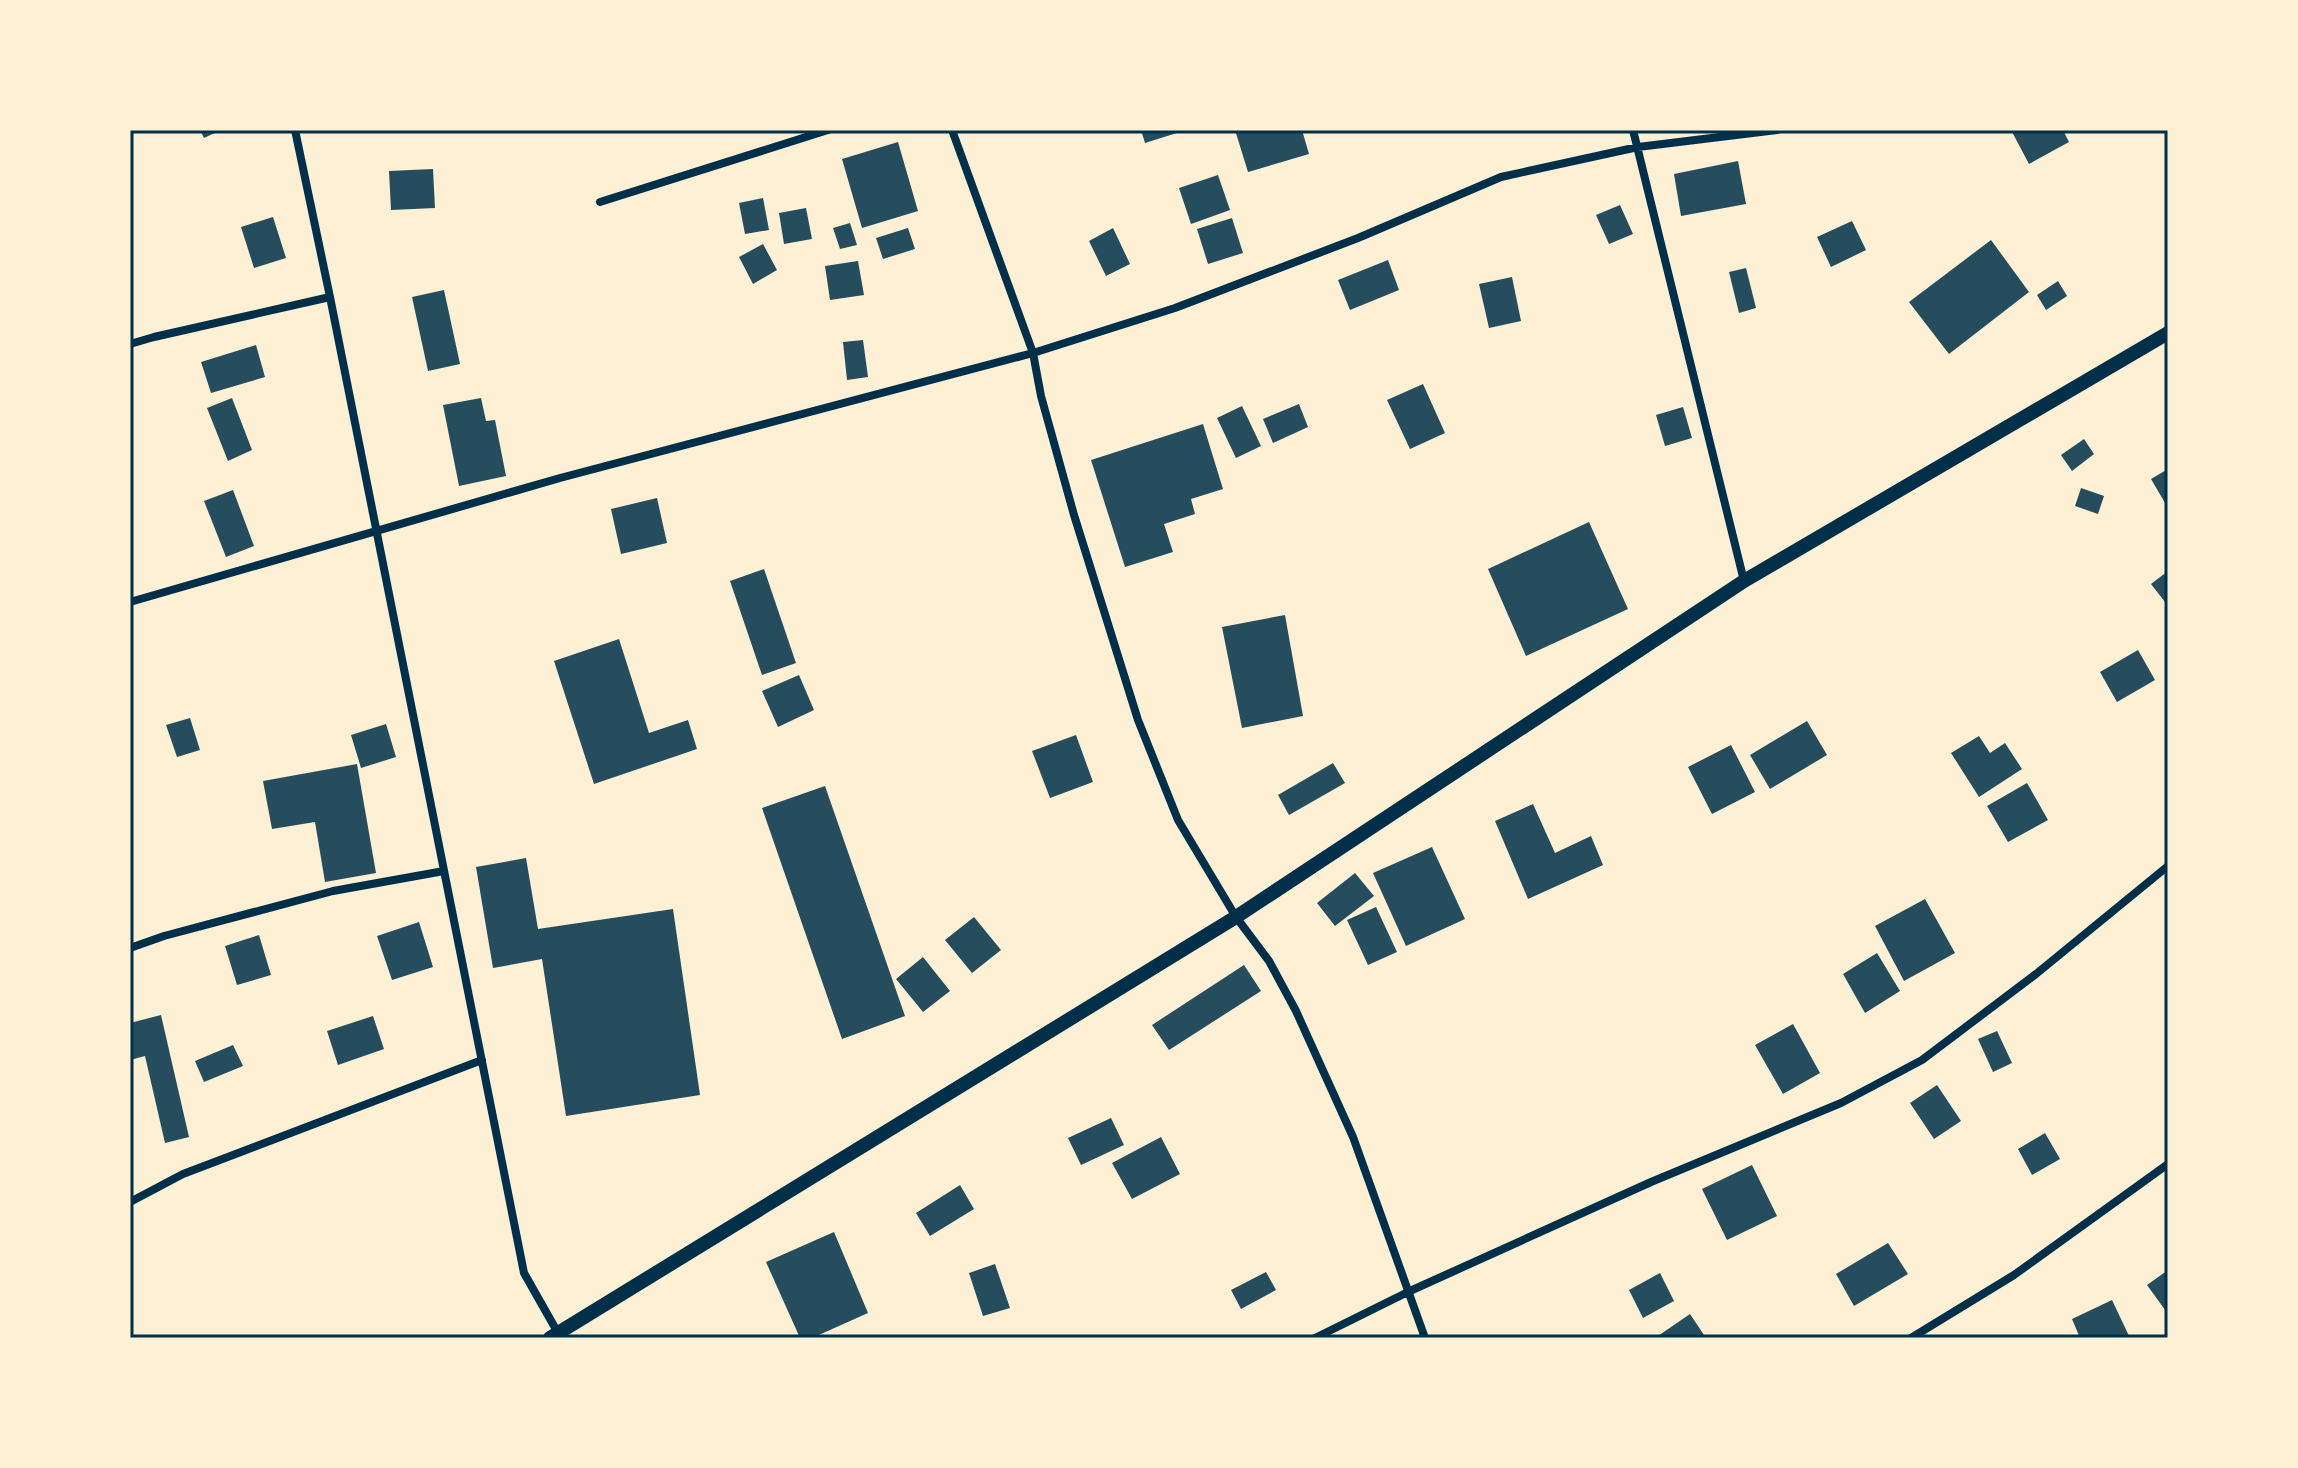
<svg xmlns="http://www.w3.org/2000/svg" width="2298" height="1468" font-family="Montserrat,sans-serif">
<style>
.building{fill:#264d5e}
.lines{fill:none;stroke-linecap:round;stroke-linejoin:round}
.minor{stroke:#003049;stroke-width:8}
.tertiary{stroke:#003049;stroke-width:14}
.neatline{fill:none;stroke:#003049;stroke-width:3}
</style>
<rect width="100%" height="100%" fill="#fdf0d5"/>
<path class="building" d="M200,130H221L204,138Z
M1141,130H1179L1180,132L1145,143Z
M1235,130H1302L1309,154L1248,172Z
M2011,130H2063L2069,142L2029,164Z
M898,142L918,211L862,228L842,159Z
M1738,161L1746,204L1681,216L1674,174Z
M433,169L435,208L391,210L389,171Z
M1218,175L1230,210L1191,224L1179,188Z
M763,198L769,230L745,234L739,203Z
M1620,205L1633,234L1609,244L1596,215Z
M806,208L812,239L784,244L779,213Z
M273,217L286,258L254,268L241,227Z
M1232,218L1243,253L1208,264L1197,229Z
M1852,221L1866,250L1831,267L1817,237Z
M850,223L857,245L840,249L833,228Z
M908,228L915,249L883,259L876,238Z
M1113,228L1130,264L1106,276L1089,241Z
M1991,240L2029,292L1949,354L1909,302Z
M763,244L777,270L753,284L739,257Z
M1388,260L1399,290L1350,310L1338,280Z
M858,261L864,295L830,300L825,266Z
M1746,268L1756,308L1739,313L1729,272Z
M1512,277L1521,321L1489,328L1479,284Z
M2058,281L2067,296L2046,310L2037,295Z
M444,290L460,364L428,371L412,297Z
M863,340L868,377L847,380L843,342Z
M256,345L265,377L211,393L201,362Z
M1423,384L1445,433L1410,449L1387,400Z
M232,398L252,450L228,461L207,408Z
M481,398L486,421L495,420L506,476L459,486L443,405Z
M1299,404L1308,427L1273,443L1263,419Z
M1242,406L1261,446L1236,458L1217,418Z
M1683,407L1692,438L1665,446L1656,415Z
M1203,424L1223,489L1191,499L1195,514L1164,524L1173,552L1125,567L1091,460Z
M2084,439L2094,454L2072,471L2061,455Z
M2168,469V508L2151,479Z
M2081,488L2104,496L2098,514L2075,506Z
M233,490L254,546L226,557L204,501Z
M657,498L667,543L621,554L611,509Z
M1589,522L1628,609L1526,656L1488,569Z
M764,569L796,663L762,675L730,581Z
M2168,571V600L2165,602L2151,584Z
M1285,615L1303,716L1242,728L1222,627Z
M619,639L649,733L688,720L697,749L594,784L554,661Z
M2138,650L2155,680L2117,702L2100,672Z
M799,675L814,710L778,727L762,691Z
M190,718L200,750L177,757L166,725Z
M1807,721L1827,755L1770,789L1750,755Z
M386,724L396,757L361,768L351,735Z
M1076,735L1093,782L1050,798L1032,751Z
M1979,736L1990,753L2005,743L2022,769L1979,797L1951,753Z
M1731,745L1755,792L1712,814L1688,767Z
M1333,763L1345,783L1289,815L1278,795Z
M357,764L376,873L325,882L315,822L272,829L263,781Z
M2027,783L2048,820L2008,842L1987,806Z
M825,786L905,1016L842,1039L762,808Z
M1533,804L1555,853L1591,836L1603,865L1528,899L1495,821Z
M1432,847L1465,919L1406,946L1373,873Z
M526,858L538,929L673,909L700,1095L566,1116L542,959L493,968L476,867Z
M1355,873L1374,896L1335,926L1317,903Z
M1925,899L1955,953L1904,981L1875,926Z
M1376,907L1397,952L1368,965L1347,920Z
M974,917L1001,950L972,973L945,940Z
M419,922L433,967L392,980L377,936Z
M259,935L271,975L237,985L225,946Z
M1877,953L1900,991L1865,1013L1843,974Z
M923,957L950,991L923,1012L896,979Z
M1244,965L1261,991L1169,1050L1152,1025Z
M161,1015L189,1137L165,1143L145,1056L130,1060V1023Z
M373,1016L384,1049L338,1065L327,1031Z
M1793,1024L1820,1073L1783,1094L1755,1045Z
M1997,1031L2012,1063L1993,1072L1978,1039Z
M233,1045L243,1066L204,1082L195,1061Z
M1937,1085L1961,1121L1934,1139L1910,1103Z
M1111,1118L1124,1145L1081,1165L1068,1138Z
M2045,1133L2060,1159L2032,1175L2018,1149Z
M1161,1137L1180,1174L1132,1199L1112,1163Z
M1752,1165L1777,1216L1727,1240L1702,1189Z
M960,1185L974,1209L930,1236L916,1213Z
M834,1232L868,1313L812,1338H800L766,1262Z
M1888,1243L1908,1274L1854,1306L1836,1274Z
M995,1264L1010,1308L983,1316L969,1273Z
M2168,1270V1314L2147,1285Z
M1266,1272L1276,1290L1241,1309L1231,1290Z
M1660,1273L1674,1301L1643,1318L1629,1290Z
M2112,1300L2130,1338H2080L2072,1319Z
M1690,1314L1706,1338H1655Z"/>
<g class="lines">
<path class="minor" d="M295,130L330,297L524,1273L558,1333
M952,130L1033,353L1041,396L1074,515L1138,720L1178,820L1236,917L1269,961L1296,1011L1353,1137L1425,1338
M1633,130L1744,581
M600,202L828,130
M130,344L154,337L330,297
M130,602L560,478L1033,353L1175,308L1358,238L1501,177L1638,147L1777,130
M130,948L164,936L333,891L444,871
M130,1202L183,1174L482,1060
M1315,1338L1410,1291L1651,1182L1841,1103L1922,1060L2036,974L2168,866
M1911,1338L2014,1275L2168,1164"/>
<path class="tertiary" d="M550,1338L1236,917L1744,581L2168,333"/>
</g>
<rect width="2298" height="1468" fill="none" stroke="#fdf0d5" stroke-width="264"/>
<rect x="132" y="132" width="2034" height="1204" class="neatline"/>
</svg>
